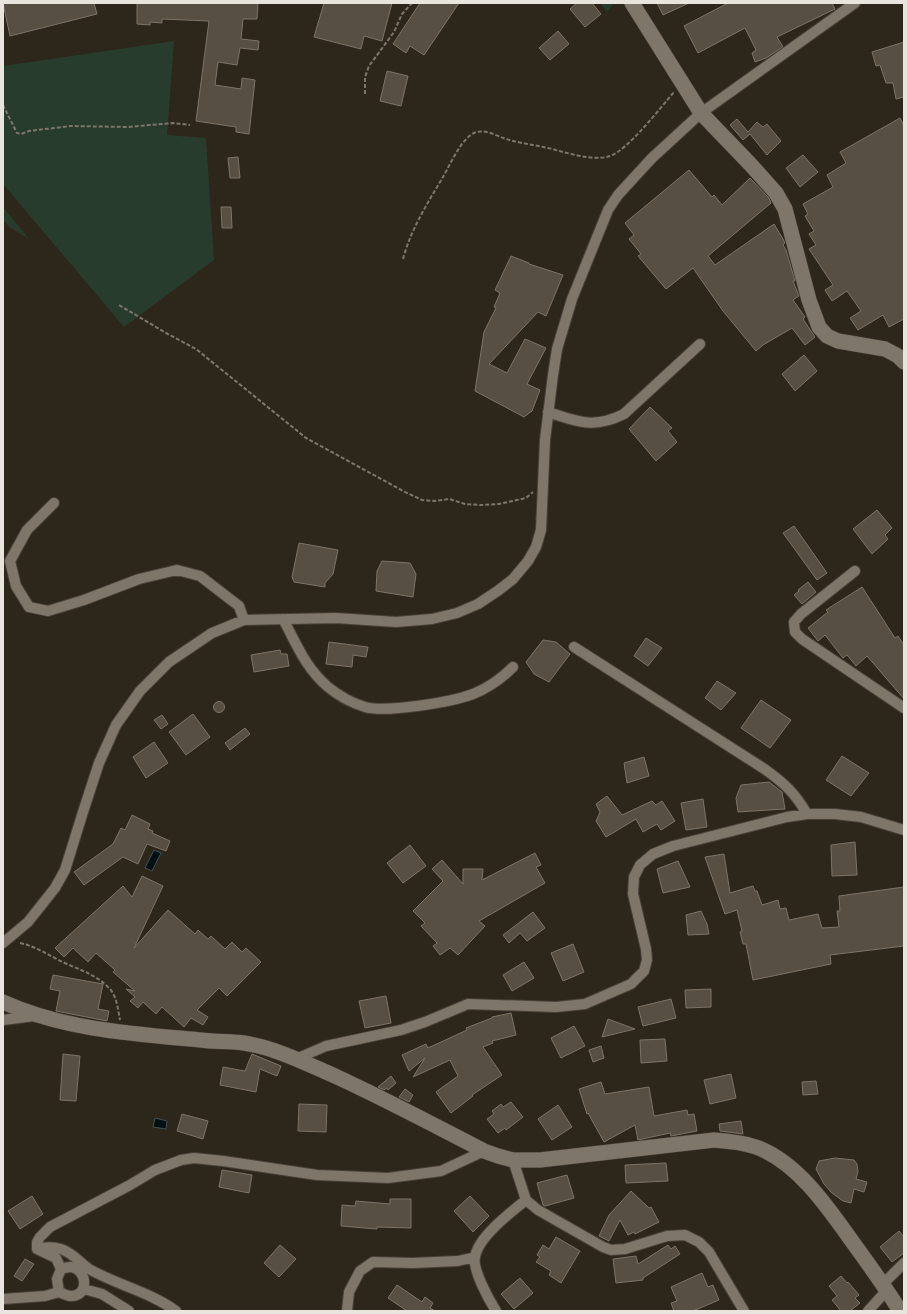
<svg xmlns="http://www.w3.org/2000/svg" width="907" height="1314" font-family="Karla,sans-serif">
<style>
.green{fill:#273c2c}
.water{fill:#001116;stroke:#465052}
.building{fill:#564f42;stroke:#7c7467}
.lines{fill:none;stroke-linecap:round;stroke-linejoin:round}
.street-casing{stroke:#494239;stroke-width:12}
.secondary-casing{stroke:#494239;stroke-width:16}
.path{stroke:#7c766d;stroke-width:2;stroke-dasharray:4 2;stroke-linecap:butt}
.street{stroke:#7e7668;stroke-width:10}
.secondary{stroke:#7e7668;stroke-width:15}
</style>
<rect width="100%" height="100%" fill="#2d261b"/>
<path class="green" d="M600,3H614L607,12Z
M174,41L167,135L206,138L214,260L124,327L3,184V66Z
M3,207L29,239L11,228L3,221Z"/>
<path class="water" d="M154,850L161,853L152,871L145,868Z
M155,1118L167,1121L166,1129L153,1127Z"/>
<path class="building" d="M3,3H94L97,14L10,36Z
M137,3H258L257,19H243L241,39L259,41L258,50L240,48L237,65L218,62L215,85L241,89L242,78L255,80L249,134L236,132V127L196,121L209,21L162,19V23L150,22V25L137,24Z
M324,3H392L382,41L364,36L361,49L314,37Z
M420,3H459L424,55L410,46L406,53L393,44Z
M577,3H592L601,14L585,27L570,9Z
M657,3H689L663,15Z
M728,3H832L835,9L777,37L783,47L766,58L755,62L752,53L756,50L745,28L698,53L684,26Z
M558,31L569,44L550,60L539,48Z
M904,42V97L896,99L893,83H886L880,65L876,66L872,52Z
M387,71L408,76L401,106L380,101Z
M900,118L904,126V319L889,327L883,315L858,330L850,318L861,311L847,291L832,301L825,290L833,285L809,249L816,245L809,234L814,231L805,216L808,214L803,204L833,187L827,175L846,163L840,152Z
M737,119L748,132L757,122L763,127L767,124L781,141L767,155L750,134L743,140L730,125Z
M803,155L818,172L800,187L786,168Z
M238,157L240,178H230L228,158Z
M689,170L712,197L714,195L722,205L750,178L769,198L771,203L708,256L715,265L774,224L783,239L785,243L783,245L786,250L795,281H793L799,296L793,300L805,317L803,319L815,337L805,345L792,328L763,345L756,351L723,311L693,268L666,289L638,256L641,254L629,239L634,235L625,223Z
M221,207H231L232,228H222Z
M511,256L529,263V264L563,275L546,316L538,312L489,364L507,373L525,339L546,348L527,384L540,390L532,411L524,417L475,391L484,332L496,308L494,307L500,293L495,290Z
M804,355L817,371L795,391L782,374Z
M650,407L672,428L668,431L677,442L656,461L629,429Z
M877,510L892,528L885,535L888,539L872,554L853,529Z
M794,526L827,573L817,580L783,533Z
M299,543L338,550L333,574L325,583V587L294,582L292,577Z
M382,561L410,563L416,574L413,597L376,591L377,571Z
M808,582L816,592L802,604L794,595L799,591L798,590Z
M862,587L895,638L898,636L904,645V699L867,656L856,666L847,655L843,658L825,635L818,641L808,628L828,612L826,610Z
M646,638L662,648L648,666L634,656Z
M543,640L556,642L570,654L549,682L534,674L526,662Z
M329,642L368,647L366,657L353,655L352,667L326,664Z
M280,650L281,654H287L289,666L254,672L251,655Z
M717,681L736,693L721,710L705,698Z
M761,700L791,720L770,748L741,728Z
M213.5 707a5.5 5.5 0 1 1 11 0a5.5 5.5 0 1 1-11 0Z
M193,714L210,737L186,755L169,732Z
M162,715L168,724L161,729L154,720Z
M245,728L250,734L230,750L225,743Z
M154,742L168,763L146,778L133,757Z
M842,756L869,773L851,796L826,780Z
M644,757L649,776L627,783L624,763Z
M769,782L782,792L785,809L738,812L736,798L741,785Z
M607,796L622,815L652,801L656,805L662,801L675,821L661,830L657,824L643,832L636,819L606,837L596,821L600,812L596,804Z
M703,799L707,827L686,830L681,803Z
M132,815L150,824L148,829L153,831L152,833L170,841L166,851L147,844L138,864L123,857L84,885L74,872L113,844L121,828L125,830Z
M855,842L857,875L832,876L831,845Z
M410,845L426,866L403,883L387,863Z
M535,853L541,865L536,867L545,883L479,921L485,926L458,955L450,948L440,955L433,946L437,943L421,926L425,923L413,911L443,881L432,869L442,860L463,884V869H483L482,880Z
M724,854L730,893L753,886L755,891H757L762,905L778,900L780,909L786,908L789,920L818,914L822,928L839,927L837,911H840L839,896L904,887V946L830,955L831,964L753,980L746,944H743L740,932L742,931L737,910L725,914L705,857Z
M678,861L690,887L663,893L657,869Z
M142,876L163,886L134,948L168,910L195,934L198,930L208,939L211,936L225,949L232,942L242,952L246,948L261,962L227,996L219,988L197,1010L208,1017L203,1025L191,1018L184,1027L162,1007L156,1014L143,1002L138,1008L130,1001L135,997L126,989L135,991L113,972L115,970L96,953L88,962L73,948L64,957L55,948L123,886L132,897Z
M701,911L707,924L709,934L688,935L686,915Z
M533,912L545,928L527,941L520,933L509,943L503,935Z
M573,944L584,972L563,981L551,953Z
M524,962L534,978L512,991L503,975Z
M53,975L103,984L98,1009L109,1011L107,1021L56,1011L60,991L50,989Z
M711,989V1007L686,1008L685,990Z
M386,996L391,1023L365,1028L359,1001Z
M671,999L676,1018L643,1026L638,1007Z
M511,1013L516,1035L492,1041L493,1043L483,1047L502,1075L472,1095L473,1096L451,1113L436,1092L458,1076L450,1060L413,1077L425,1058L409,1071L402,1055L426,1044L428,1048L467,1030L466,1028L492,1018V1017Z
M608,1019L635,1029L602,1037Z
M574,1026L585,1046L561,1058L551,1038Z
M665,1039L667,1061L641,1063L640,1040Z
M601,1046L604,1058L593,1062L589,1050Z
M63,1054L80,1056L76,1101L60,1100Z
M252,1054L281,1066L277,1076L260,1069L256,1092L220,1085L223,1067L245,1071Z
M731,1074L736,1098L710,1104L704,1080Z
M391,1076L396,1083L388,1090L387,1088L384,1090L378,1087Z
M816,1081L818,1094L803,1095L802,1082Z
M601,1082L605,1094L649,1087L654,1116L687,1110L688,1115L694,1114L697,1131L671,1136L670,1133L638,1140L635,1125L604,1142L588,1113L587,1114L579,1089Z
M405,1089L413,1095L409,1102L399,1097Z
M511,1102L523,1117L506,1130L505,1128L498,1133L487,1119L494,1114L492,1111L501,1104L503,1107Z
M299,1104L327,1105L326,1132L298,1131Z
M558,1105L572,1127L552,1140L538,1119Z
M182,1114L208,1121L203,1139L177,1131Z
M741,1121L743,1134L720,1131L719,1124Z
M835,1158L854,1160L857,1164L858,1172L856,1179L867,1182L864,1192L854,1189L851,1203L843,1201L832,1193L824,1184L816,1169L819,1161Z
M666,1163L668,1181L626,1183L625,1165Z
M222,1170L252,1175L249,1193L219,1187Z
M567,1175L574,1198L545,1206L543,1205L537,1183Z
M631,1191L649,1208L651,1207L659,1222L635,1234L634,1232L628,1235L620,1220L609,1241L599,1236L609,1215Z
M32,1196L43,1214L20,1229L8,1211Z
M470,1196L489,1216L473,1232L454,1211Z
M390,1199H411V1228L377,1227V1229L341,1226L342,1205L355,1206L356,1201L390,1204Z
M899,1231L904,1237V1253L892,1262L880,1247Z
M556,1237L580,1251L561,1283L549,1275L551,1271L536,1262L540,1257L537,1255L543,1245L549,1249Z
M280,1245L296,1259L279,1277L264,1263Z
M668,1245L671,1249L675,1246L680,1254L643,1278V1280L616,1283L613,1259L636,1256L638,1264Z
M25,1259L34,1264L22,1281L14,1276Z
M702,1273L708,1287L713,1285L719,1300L693,1311H674L671,1303L677,1301L671,1287Z
M841,1276L847,1283L848,1282L859,1295L855,1298L860,1303L850,1311H841L832,1300L837,1296L829,1286Z
M520,1278L533,1293L514,1309L501,1294Z
M397,1285L422,1302L425,1297L433,1303L430,1308L435,1311H407L388,1298Z"/>
<g class="lines">
<defs>
<path id="street" d="M548,412C578,422 594,429 624,414L700,344
M54,503L27,530L10,561L16,586L29,607L48,611L84,600L139,579L177,570L200,576L239,606L244,620
M855,571L801,614L794,622L795,632L802,639L904,708
M283,619C297,645 305,667 328,687C339,696 352,703 365,707C386,713 452,702 473,694C488,688 502,678 513,667
M574,647L766,770C785,784 795,793 807,814
M3,943L28,922L55,888L65,870L83,812L99,763L116,725L140,691L169,662L212,633L244,620L336,618L396,622L432,619L457,613L478,604L499,590L513,579L528,561L536,547L541,530L545,440L553,375L557,349L572,299L608,210L618,195L629,183L652,158L701,113L855,3
M3,1020L34,1016
M296,1059L326,1046L401,1030L425,1022L468,1004L556,1007L585,1004L631,984L644,971L647,960L646,949L633,894L634,877L640,865L653,854L673,846L787,817L807,814H835L861,817L904,830
M513,1160L526,1200L538,1210L603,1247L611,1250L625,1249L667,1236L685,1235L699,1242L709,1252L744,1311
M883,1284L904,1263
M84,1289L102,1294L129,1311
M59,1292C62,1293 67,1296 71,1296C90,1296 87,1269 71,1267C68,1267 64,1268 61,1269
M3,1299L45,1296L59,1292L57,1279L61,1269L56,1258L37,1249
M176,1311C150,1292 117,1285 89,1269C79,1262 73,1253 61,1249C54,1247 44,1247 37,1249V1242L40,1237L50,1227L130,1185L155,1170L181,1160L194,1158L223,1161L317,1175L388,1178L441,1171L484,1151
M347,1311L349,1292L360,1271L373,1262L413,1263L458,1261L475,1257
M496,1311C489,1300 472,1269 475,1257C478,1237 511,1212 526,1200
M868,1311L887,1290"/>
<path id="secondary" d="M632,3L701,113L751,165L776,193L785,209L809,300L819,327L827,336L838,341L885,349L898,356L904,362
M3,1002C65,1030 134,1034 201,1040C215,1042 230,1041 244,1043C276,1048 305,1063 335,1076C385,1099 434,1125 484,1151L498,1156L513,1160H540L714,1140C728,1141 742,1142 756,1147C798,1162 829,1209 854,1244C870,1266 886,1288 900,1311"/>
</defs>
<use href="#street" class="street-casing"/>
<use href="#secondary" class="secondary-casing"/>
<path class="path" d="M365,94V77L369,66L394,32L402,14L412,3
M3,105L17,133L21,134L29,131L71,126L128,127L173,123L190,125
M403,259C411,229 427,204 443,177C450,165 461,139 474,133C485,128 496,136 506,139C519,143 534,145 548,148C565,152 593,162 610,156C628,150 661,107 674,92
M119,305L166,333L196,349L306,438L405,492L422,500L435,501L449,499L465,504L481,505L499,504L526,498L533,492
M20,943C38,947 51,957 67,964C83,971 98,976 110,989C117,997 118,1010 120,1020"/>
<use href="#street" class="street"/>
<use href="#secondary" class="secondary"/>
</g>
<rect width="907" height="1314" fill="none" stroke="#e9e4dd" stroke-width="8"/>
</svg>
